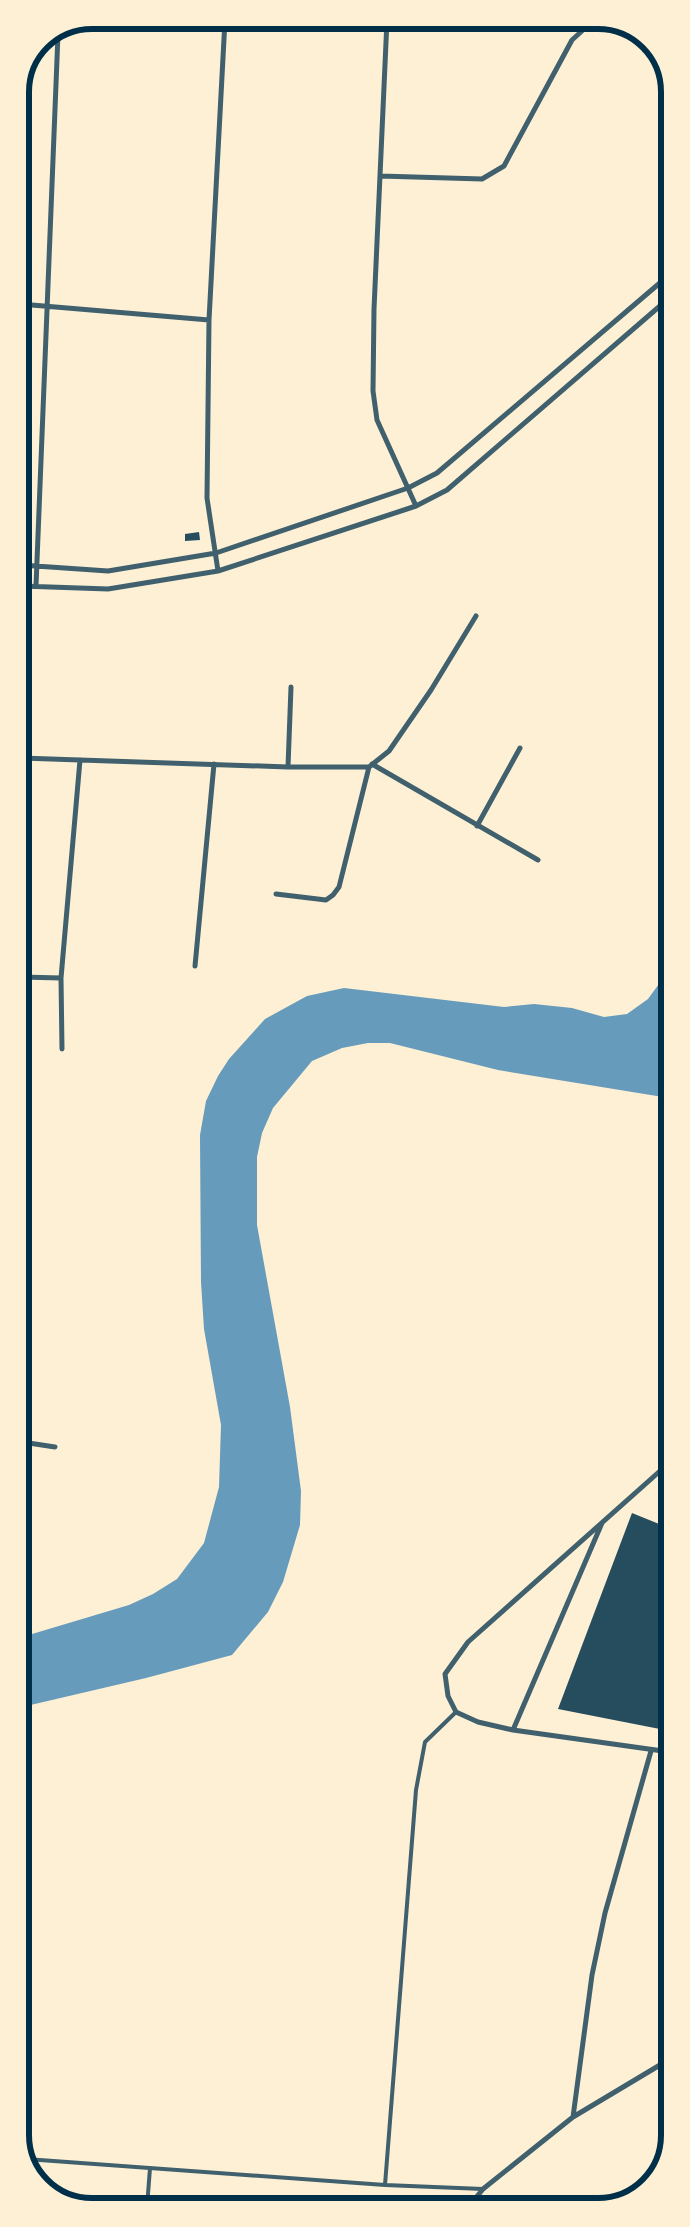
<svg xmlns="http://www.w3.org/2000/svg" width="690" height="2227" font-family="'Zilla Slab',serif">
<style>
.water{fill:#669bbc}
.building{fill:#264d5e}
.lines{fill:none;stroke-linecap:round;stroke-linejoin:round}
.service{stroke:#3f606c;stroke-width:4}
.minor{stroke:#3f606c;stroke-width:5}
.rim{fill:none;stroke:#003049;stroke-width:6}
</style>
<rect width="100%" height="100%" fill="#fdf0d5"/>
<path class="water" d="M669,970V1098L498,1070L390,1043H368L342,1048L312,1061L273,1108L262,1133L257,1157V1225L290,1407L301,1491L300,1525L283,1582L268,1612L232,1655L146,1678L22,1707V1637L129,1605L153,1594L177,1579L204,1543L219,1487L221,1425L204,1329L201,1282L200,1135L206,1101L218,1076L229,1059L265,1019L307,996L344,988L504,1007L534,1004L572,1008L604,1017L627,1014L648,999Z"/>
<path class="building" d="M233,20H246V24L233,23Z
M464,20H519L517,30Z
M199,532L200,540L185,541V534Z
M632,1513L669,1528L670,1731L558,1709Z"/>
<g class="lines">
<path class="service" d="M26,2159L385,2185L483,2189
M385,2185L416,1790L425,1742L456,1712
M147,2207L150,2168"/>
<path class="minor" d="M387,20L374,309L373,391L377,420L416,506
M380,176L482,179L504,166L572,40L594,20
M20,304L209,320
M21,565L108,571L216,553L408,488L437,473L668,276
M218,571L207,498L209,320L225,20
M21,586L108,589L218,571L416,506L447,490L668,299
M36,586L58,34
M21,758L288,767H369L389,751L431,690L476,616
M372,764L538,860
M288,767L291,687
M477,826L520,748
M276,894L326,900L333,895L339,887L369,767
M195,966L214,764
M21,977L61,978
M62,1049L61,978L80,760
M22,1442L55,1447
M669,1463L468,1642L445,1674L448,1696L456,1712L478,1722L513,1730L670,1752
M513,1730L602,1523
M573,2117L592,1975L605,1913L651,1751
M473,2202L491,2205
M470,2205L483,2189L573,2117L670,2059"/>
</g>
<path d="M0 0H690V2227H0ZM92 29H598A63 63 0 0 1 661 92V2135A63 63 0 0 1 598 2198H92A63 63 0 0 1 29 2135V92A63 63 0 0 1 92 29Z" fill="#fdf0d5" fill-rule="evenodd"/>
<path class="rim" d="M92 29H598A63 63 0 0 1 661 92V2135A63 63 0 0 1 598 2198H92A63 63 0 0 1 29 2135V92A63 63 0 0 1 92 29Z"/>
</svg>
